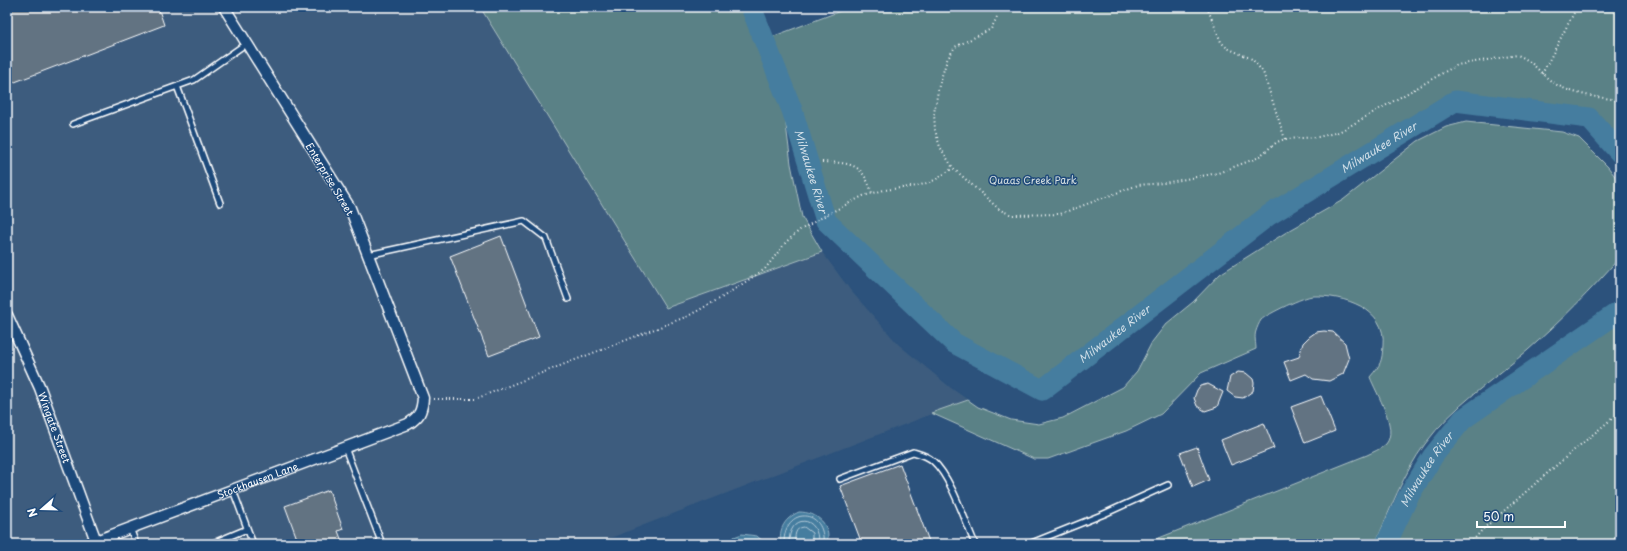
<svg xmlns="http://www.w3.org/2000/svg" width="1627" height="551" font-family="'Playpen Sans',sans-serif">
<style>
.built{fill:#3c5c7e}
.green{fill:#5a8186;stroke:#acc0c2}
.water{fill:#457d9f;stroke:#8fb1c5}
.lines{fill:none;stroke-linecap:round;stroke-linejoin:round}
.shore{stroke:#b5cbd9;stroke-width:1}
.stream{stroke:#8fb1c5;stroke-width:3.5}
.river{stroke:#457d9f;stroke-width:21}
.building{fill:#627382;stroke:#fff}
.lane-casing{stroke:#fff;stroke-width:8}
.street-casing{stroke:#fff;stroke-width:13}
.path{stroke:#fff;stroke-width:2;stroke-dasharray:1 3;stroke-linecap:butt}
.lane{stroke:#1f4a7a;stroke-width:5}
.street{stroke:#1f4a7a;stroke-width:10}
.labels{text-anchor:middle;stroke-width:3;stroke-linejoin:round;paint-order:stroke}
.street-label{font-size:10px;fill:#fff;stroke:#1f4a7a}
.park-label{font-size:10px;fill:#d6e0e1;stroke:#1f4a7a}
.water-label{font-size:11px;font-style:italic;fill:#d0dee7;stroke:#1f4a7a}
</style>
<rect width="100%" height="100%" fill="#2c527c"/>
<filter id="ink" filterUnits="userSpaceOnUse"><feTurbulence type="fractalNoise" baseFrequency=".025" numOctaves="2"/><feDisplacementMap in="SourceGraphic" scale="8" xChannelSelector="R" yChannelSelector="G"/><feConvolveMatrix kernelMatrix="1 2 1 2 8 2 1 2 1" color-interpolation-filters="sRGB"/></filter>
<g filter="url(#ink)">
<path class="built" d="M7,7H480L666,308L822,252L851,291L899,345L951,388L968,400L595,544H7Z"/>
<path class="green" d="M480,7H757L769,38L851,7H1620V171L1589,118L1455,101L1269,215L1042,390L954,343L826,221L786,106V125L791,164L802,217L822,252L666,308Z
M1466,122L1562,132L1579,138L1608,167L1620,183V257C1591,290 1561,321 1528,350C1493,380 1453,406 1425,444C1403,474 1390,510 1375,544H1144L1367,455C1373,452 1381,449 1386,444C1399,429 1376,393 1370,377C1381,364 1382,362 1383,345C1387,308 1343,295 1313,296C1305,296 1267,314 1261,320C1259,323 1257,328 1256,331C1254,336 1256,344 1256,349L1201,373L1161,414L1126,431L1048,459H1034L931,413L968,400L978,407L1011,420L1039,424L1063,418L1123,387L1137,371L1152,342L1166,324L1193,302L1220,274L1285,233L1343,200L1418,141L1446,127Z
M1620,311V544H1386L1408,497L1433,456L1463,419Z"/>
<path class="water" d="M799,512C817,512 832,525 827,544H781C778,529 785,518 799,512Z
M742,534L757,536L766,544H727L734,537Z"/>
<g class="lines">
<path class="shore" d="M784,544C783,505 827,508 823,544
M789,544C788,513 820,514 818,544
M795,544C795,536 794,528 804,527L812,533V544"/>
<path class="stream" d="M1612,316L1620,325"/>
<g class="river">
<path id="s1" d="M751,7L792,110L826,221L954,343L1042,390L1269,215L1455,101L1589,118L1620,153"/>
<path id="s2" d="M1386,544L1408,497L1433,456L1463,419L1620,311"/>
</g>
</g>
<path class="building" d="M7,7H158L164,25L7,85Z
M501,236L539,337L489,356L450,256Z
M1324,331L1333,332L1345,343L1349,359L1343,374L1329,381L1313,379L1306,374L1291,380L1284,362L1299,357L1303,343L1309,337L1316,332Z
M1238,372L1246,373L1253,379L1254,383L1253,391L1243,398L1235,397L1227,391L1230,377Z
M1208,384L1223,392L1217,407L1205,411L1197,406L1194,398L1197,390L1200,386Z
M1321,396L1335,431L1305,443L1291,407Z
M1264,423L1274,448L1231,465L1221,440Z
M1197,447L1209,480L1193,487L1180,453Z
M900,464L930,544H862L840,486Z
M329,490L343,529L338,531L343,544H299L285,506Z"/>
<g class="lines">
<defs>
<path id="lane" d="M177,86L220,203
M73,124L194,80L247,43
M368,255L524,221L546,238L568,299
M345,448L382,544
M840,479L913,452C920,454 928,456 933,461C951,477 965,521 975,544
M233,490L253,544
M130,528L136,544
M211,544L247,529
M1029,544L1104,514L1168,485"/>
<g id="street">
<path id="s3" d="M7,315L40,388L96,541"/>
<path id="s4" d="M88,544L408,424C419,417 422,412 423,398L350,208L224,7"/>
</g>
</defs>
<use href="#lane" class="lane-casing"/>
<use href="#street" class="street-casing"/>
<path class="path" d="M1207,7L1221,42L1227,48L1252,59L1263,72L1285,139
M997,17L991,29L955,47L947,60L939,85L934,113L935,130L940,147L953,168L1000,210L1012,215L1060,214L1138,185L1164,183L1218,173L1257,158L1277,142L1285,139L1318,137L1339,132L1457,65L1517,55C1532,60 1539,72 1551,81C1570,95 1597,97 1620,100
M1542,74L1577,7
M822,162C852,163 862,163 872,193
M434,399H475L688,316L721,298L765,269L786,242L800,230L828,214L863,196L884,190L918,186L935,180L953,168
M1470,544L1483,529L1573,451L1620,412"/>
<use href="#lane" class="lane"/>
<use href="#street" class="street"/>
</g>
</g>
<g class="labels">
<g class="street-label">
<text transform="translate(330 179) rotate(59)" y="4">Enterprise Street</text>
<text dy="4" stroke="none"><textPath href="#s3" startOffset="122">Wingate Street</textPath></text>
<text dy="4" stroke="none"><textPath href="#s4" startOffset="181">Stockhausen Lane</textPath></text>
</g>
<g class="park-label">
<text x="1033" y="184">Quaas Creek Park</text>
</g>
<g class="water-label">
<text dy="4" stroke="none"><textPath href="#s1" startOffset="919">Milwaukee River</textPath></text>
<text dy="4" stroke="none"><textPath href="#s1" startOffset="175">Milwaukee River</textPath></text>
<text dy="4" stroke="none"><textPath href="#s1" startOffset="595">Milwaukee River</textPath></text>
<text dy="4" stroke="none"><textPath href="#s2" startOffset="85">Milwaukee River</textPath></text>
</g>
</g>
<rect width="1627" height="551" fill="none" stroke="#1f4a7a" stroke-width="24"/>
<rect x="12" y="12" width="1603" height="527" fill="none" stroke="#fff" stroke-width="1.5" filter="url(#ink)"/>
<g transform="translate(42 509) rotate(250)" stroke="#1f4a7a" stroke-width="3" paint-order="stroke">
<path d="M0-3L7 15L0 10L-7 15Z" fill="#ffffff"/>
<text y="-6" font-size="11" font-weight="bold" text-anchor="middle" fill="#ffffff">N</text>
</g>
<path d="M1477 521v6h88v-6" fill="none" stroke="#ffffff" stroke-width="2"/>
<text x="1483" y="521" font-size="12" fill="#ffffff" stroke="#1f4a7a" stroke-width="3" paint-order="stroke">50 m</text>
</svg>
